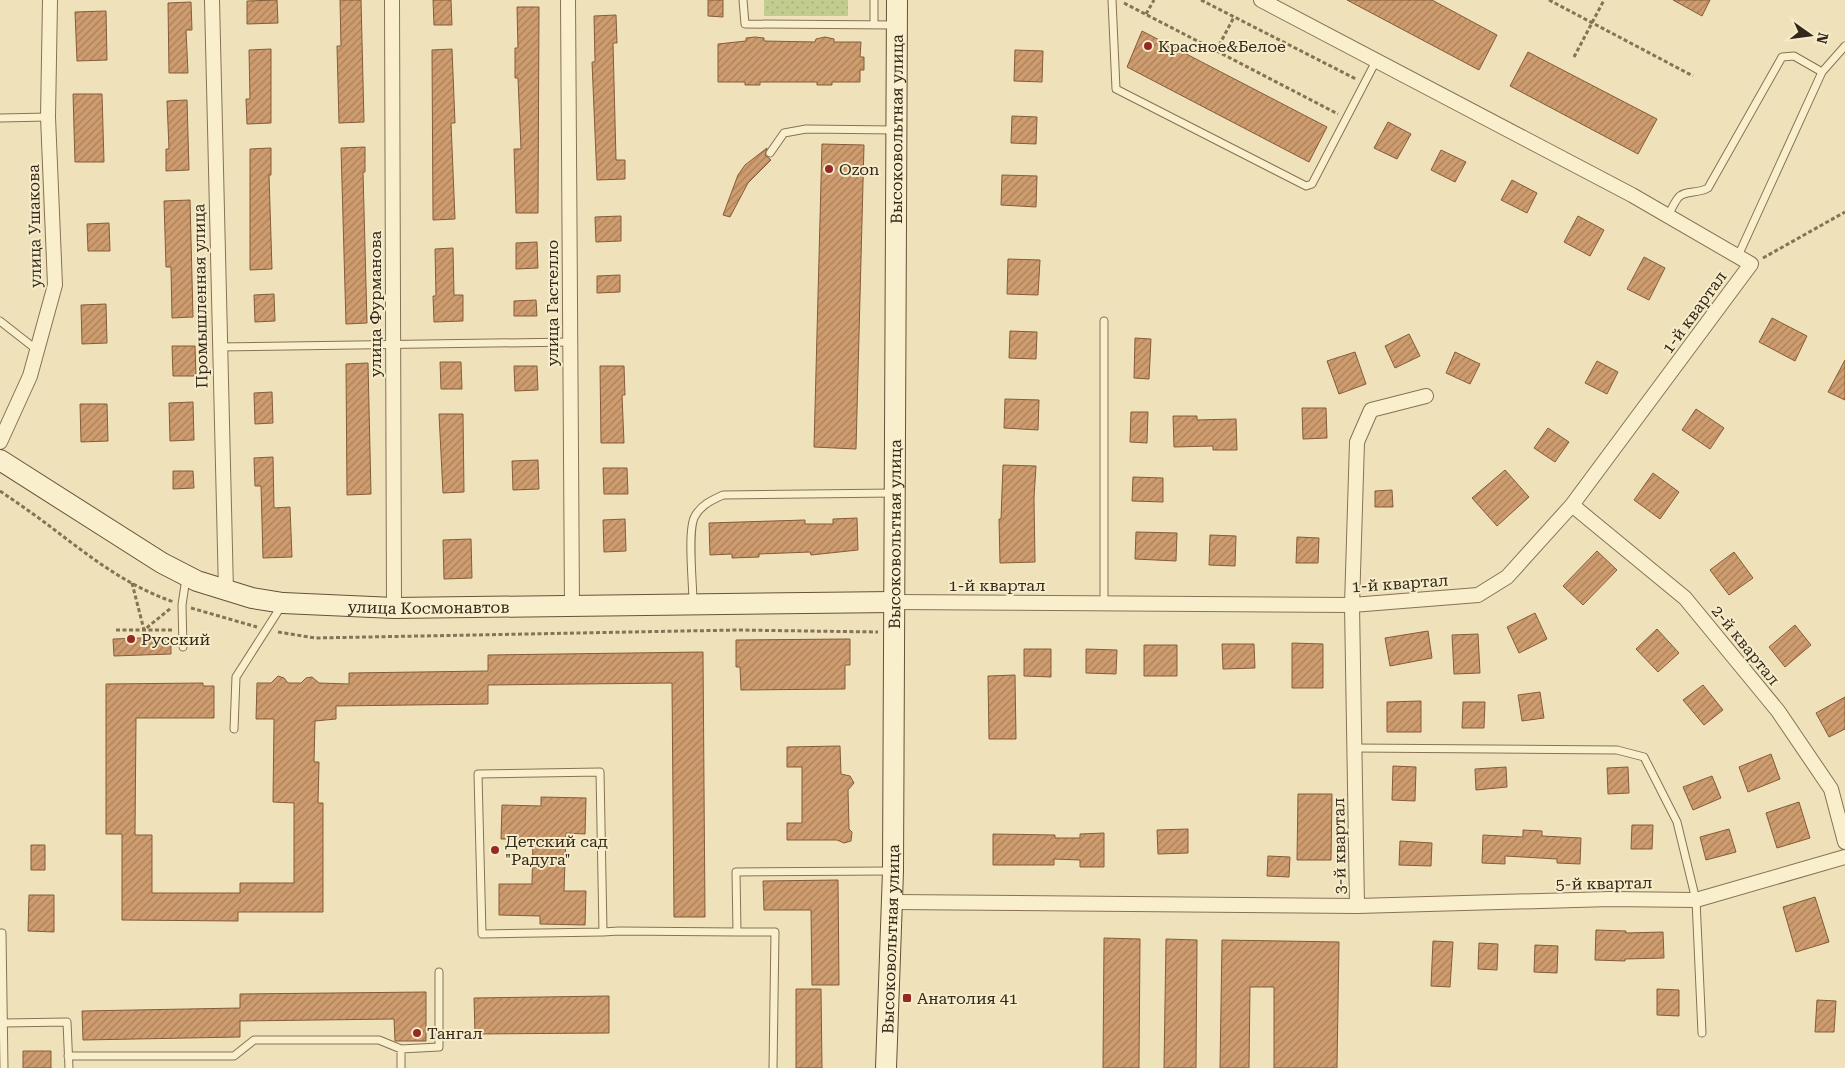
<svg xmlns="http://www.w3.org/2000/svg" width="1845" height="1068" font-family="'Roboto Serif',serif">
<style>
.park{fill:url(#park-dots)}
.building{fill:url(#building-hatch);stroke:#855c39}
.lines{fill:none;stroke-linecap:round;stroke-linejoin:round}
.lane-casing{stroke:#867254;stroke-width:9}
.street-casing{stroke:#867254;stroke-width:16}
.secondary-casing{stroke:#675238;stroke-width:22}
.path{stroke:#867254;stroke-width:3;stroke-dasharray:4 2.5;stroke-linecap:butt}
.lane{stroke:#faefcd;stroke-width:7}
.street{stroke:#faefcd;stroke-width:14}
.secondary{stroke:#faefcd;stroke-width:20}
.poi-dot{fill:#962923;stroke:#f6ecca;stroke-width:2}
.labels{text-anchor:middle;stroke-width:4;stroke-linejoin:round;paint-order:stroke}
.poi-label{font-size:16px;fill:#34281a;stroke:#f6ecca;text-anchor:start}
.street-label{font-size:16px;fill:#34281a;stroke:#f6ecca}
</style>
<defs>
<pattern id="park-dots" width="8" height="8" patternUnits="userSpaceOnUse" patternTransform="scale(1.25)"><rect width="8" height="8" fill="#c1cc8e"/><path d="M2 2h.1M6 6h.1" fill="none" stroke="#a6af7a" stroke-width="1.8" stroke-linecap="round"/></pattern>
<pattern id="building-hatch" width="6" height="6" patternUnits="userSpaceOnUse" patternTransform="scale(1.25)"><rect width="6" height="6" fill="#ce9c6e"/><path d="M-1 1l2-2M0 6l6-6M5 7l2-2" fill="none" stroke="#a87f5a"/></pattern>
</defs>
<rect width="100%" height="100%" fill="#efe2ba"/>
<path class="park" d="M764,0H848V16H764Z"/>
<path class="building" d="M277,0L278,23L247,24V1Z
M340,0H361L364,122L339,123L337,46H341Z
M433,0H451L452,25H434Z
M708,0H723V17L708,16Z
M1347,0H1432L1497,35L1479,70Z
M1673,0H1710L1702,16Z
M191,2L192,30H186L188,73H169L168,3Z
M517,7H539L538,213H516L514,149H521L518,78H515V48H518Z
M106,11L107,60L77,61L75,12Z
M616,15L617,43H613L616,160H625V179L597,180L592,62H595L594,16Z
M1142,31L1327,127L1309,162L1127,67Z
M755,37L764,38V41L815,42L816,39L825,37L834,39V42H861L860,57H864V70H860V82H832V85H817V82H760V85H745V82H718V44L746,41V38Z
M271,49V123L247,124L246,99H250L249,50Z
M452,49L455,123H451L455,219L433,220L432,50Z
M1015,50L1043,51L1042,82L1014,81Z
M1528,52L1657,119L1638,154L1510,86Z
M73,94H102L104,162H75Z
M187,100L189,170L166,171V149H169L167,101Z
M1012,116L1037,117L1036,144L1011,143Z
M1388,122L1411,134L1397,159L1374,148Z
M822,144L864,145L856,449L814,447Z
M365,147V172H363L367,323L346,324L341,148Z
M271,148V175H269L272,269L250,270V149Z
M767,148L765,155L771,160L748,183L730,217L723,215L738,175L745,165Z
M1441,150L1466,162L1455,182L1431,170Z
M1002,175L1037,176L1036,207L1001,205Z
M1512,180L1537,193L1527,213L1501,200Z
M190,200L193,317L172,318L171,267H166L164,201Z
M621,216V241L596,242L595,217Z
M1578,216L1604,230L1590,256L1564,242Z
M109,223L110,251H88L87,224Z
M537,242L538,268L516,269V243Z
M453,248L454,295H463V321L434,322L433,296H436L435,249Z
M1644,257L1665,268L1649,300L1627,289Z
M1008,259L1040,260L1038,295L1007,294Z
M620,275V292L597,293V276Z
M274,294L275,321L255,322L254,295Z
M536,300L537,316H514V301Z
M106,304L107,343L82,344L81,305Z
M1772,318L1807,336L1795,361L1759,342Z
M1010,331L1037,332L1036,359L1009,358Z
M1409,334L1420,356L1395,368L1385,346Z
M1135,338L1151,339L1149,379L1134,378Z
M172,346H195L196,376H173Z
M1355,352L1366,384L1339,394L1327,361Z
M1455,352L1480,364L1470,384L1446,373Z
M1845,360V400L1828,392Z
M1597,361L1618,372L1607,394L1585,383Z
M440,362H461L462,389H441Z
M368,363L371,494L347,495L346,364Z
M514,366H537L538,390L515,391Z
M600,366H624L625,395H622L624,443H601Z
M272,392L273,423L255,424L254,393Z
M1005,399L1039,400L1038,430L1004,428Z
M193,402L194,440L170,441L169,403Z
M80,404H107L108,441L81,442Z
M1302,408H1326L1327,438L1303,439Z
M1696,409L1724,428L1710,449L1682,430Z
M1131,412H1148L1147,443L1130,442Z
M439,414H463L464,492L443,493Z
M1173,416H1197V420L1236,419L1237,450H1213V446L1174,447Z
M1548,428L1569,442L1555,462L1534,448Z
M273,457L274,508L290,507L292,557L263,558L261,486H255L254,458Z
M538,460L539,489L513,490L512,461Z
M1003,465L1036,466L1034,498L1035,562L1000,563L999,519H1001Z
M603,468H627L628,494H604Z
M1505,470L1529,497L1497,526L1472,498Z
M173,471H193L194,488L173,489Z
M1653,473L1679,492L1660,519L1634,500Z
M1133,477L1163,478V502L1132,501Z
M1392,490L1393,507H1375V491Z
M857,518L858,550L811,555L810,552L759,554V557L732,558V554L710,555L709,523L805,520V524H833V519Z
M625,519L626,551L604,552L603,520Z
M1136,532L1177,533L1176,561L1135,559Z
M1210,535L1236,536L1235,566L1209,565Z
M1297,537L1319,538L1318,563H1296Z
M471,539L472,578L444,579L443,540Z
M1597,551L1617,570L1583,605L1563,586Z
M1734,552L1753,578L1729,595L1710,570Z
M1535,613L1547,639L1519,653L1507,627Z
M1795,625L1811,645L1785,667L1769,647Z
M1657,629L1679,653L1658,672L1636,649Z
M1428,631L1432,658L1390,666L1385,638Z
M1478,634L1480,673L1454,674L1452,635Z
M171,637V654L114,656L113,639Z
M850,639V665H845V689L741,690L740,667H736V640Z
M1292,643L1323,644V688H1292Z
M1222,644H1254L1255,668L1223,669Z
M1144,645H1177V676H1144Z
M1024,649H1051V677L1024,676Z
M1086,649L1117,650L1116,674L1086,673Z
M703,652L705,917H674L672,683L488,685V704L336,706V719L315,721L314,762H319L318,803H323V912H238V921L122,920V834H106V684L203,683V686H214V718H136L135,835H152V893H240V883H294V803L273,802L274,719H256L257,683H271L278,676L284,678L288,683H301L306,678L312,677L319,683L349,684V673L488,671V655Z
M1015,675L1016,739H989L988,676Z
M1703,685L1723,710L1704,725L1683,700Z
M1540,692L1544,718L1522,721L1518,695Z
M1845,697V729L1829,737L1816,713Z
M1421,701V732H1387V702Z
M1463,702H1485L1484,728H1462Z
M840,746L841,774L850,776L854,783L848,790L849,829L852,832L851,841L844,843L837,840H787V823H802V767H787V747Z
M1771,754L1780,779L1748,792L1739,767Z
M1393,766L1416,767L1415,801L1392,800Z
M1506,767L1507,787L1476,790L1475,769Z
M1628,767L1629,793L1608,794L1607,768Z
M1712,776L1721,798L1693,810L1683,787Z
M1298,794H1332L1331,860H1297Z
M541,797L586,798L585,834L566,833L564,891H586L585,925L540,924V916L499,915V884H532L533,839H501L502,805L541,806Z
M1799,802L1810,838L1777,848L1766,813Z
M1632,825H1653L1652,849H1631Z
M1188,829V853L1158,854L1157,830Z
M1729,829L1736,852L1706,860L1700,837Z
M1523,830L1542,831V836L1581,838L1580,864L1557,863V859L1505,856V864L1482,863L1483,835L1523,837Z
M1104,833V867H1080V860L1054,859V865H993V834L1055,835V838H1080V834Z
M1400,841L1432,843L1431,866L1399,865Z
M31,845H45V870H31Z
M1268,856L1290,857L1289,877L1267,876Z
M838,880L839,985H812L811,910H764L763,881Z
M29,895H54V932L28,931Z
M1815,897L1829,942L1796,952L1783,907Z
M1596,930L1626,931V933L1663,932L1664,958L1625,959V961L1595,960Z
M1104,938L1140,939L1139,1068H1103Z
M1166,939L1197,940L1196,1068H1164Z
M1222,940L1339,942L1337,1068H1274V987H1250L1249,1068H1220Z
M1433,941L1453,942L1450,987L1431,986Z
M1479,943L1498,944L1497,970L1478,969Z
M1535,945L1558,946L1557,973L1534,972Z
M796,989H821L822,1068H796Z
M1657,989L1679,990V1016L1657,1015Z
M426,992V1041H395L394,1019L240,1021V1037L83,1040L82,1011L240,1008V994Z
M609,996V1033L475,1034L474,998Z
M1817,1000L1836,1001L1834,1032H1815Z
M23,1051H51V1068H23Z"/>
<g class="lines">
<defs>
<path id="lane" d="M743,0L745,24L895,25
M1112,0L1116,89L1306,186L1312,184L1376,61
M874,24V0
M0,118L48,117
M770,153L784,133L806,129L895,130
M1668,216C1671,210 1674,203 1678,198C1684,190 1698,194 1708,188L1782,57L1794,56L1822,72
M1738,256L1822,72L1845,46
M0,321L37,350
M219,347L570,342
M693,602C693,584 687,529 695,516C701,505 712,500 723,495L894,493
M1104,603V321
M183,647L182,605L186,578
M234,729L236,677L282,605
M1355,748L1617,750L1644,757L1677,822L1696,900L1702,1033
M603,932L600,772L478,774L482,934L603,932L619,931L737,932
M0,933H2L4,1068
M5,1023L67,1022L69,1068
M401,1049V1068
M68,1056H234L254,1040H379L401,1049L439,1047V972
M773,1068L775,932H737L736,872L891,871"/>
<path id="street" d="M212,0L226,592
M392,0L394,608
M568,0L572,606
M0,442L30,376L55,285L48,117L50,0
M1572,505L1685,598L1778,711L1831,789L1845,842
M894,602L1352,605L1478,595L1507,577L1572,505L1751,264L1632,195L1261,0
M893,902L1357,906L1610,899L1696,900L1845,857
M1357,906L1352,605L1357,442L1371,410L1426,396"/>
<g id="secondary">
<path id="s1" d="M0,460L162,563L197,581L252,598L283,603L394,608L894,602"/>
<path id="s2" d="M886,1068L893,871L897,0"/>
</g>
</defs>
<use href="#lane" class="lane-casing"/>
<use href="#street" class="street-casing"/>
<use href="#secondary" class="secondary-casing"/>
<path class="path" d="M1201,0L1356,79
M1549,0L1693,76
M1124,3L1338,114
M1146,14L1154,0
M1216,51L1234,17
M1574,57L1604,0
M1763,258L1845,212
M0,491C19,504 38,517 56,531C93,559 129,587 174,602
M132,583L144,630L171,608
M191,608L257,627
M116,630H173
M278,632L315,638L737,630L878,632"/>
<use href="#lane" class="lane"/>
<use href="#street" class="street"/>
<use href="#secondary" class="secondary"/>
</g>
<g class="poi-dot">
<circle cx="1148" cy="46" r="5"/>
<circle cx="829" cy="169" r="5"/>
<circle cx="131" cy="639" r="5"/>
<circle cx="495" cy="850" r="5"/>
<rect x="902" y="993" width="10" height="10" rx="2.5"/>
<circle cx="417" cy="1033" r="5"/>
</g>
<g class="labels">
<g class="poi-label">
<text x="1158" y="52">Красное&amp;Белое</text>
<text x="839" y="175">Ozon</text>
<text x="141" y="645">Русский</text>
<text x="505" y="847">Детский сад<tspan x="505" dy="18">"Радуга"</tspan></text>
<text x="917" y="1004">Анатолия 41</text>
<text x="427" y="1039">Тангал</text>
</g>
<g class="street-label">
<text dy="6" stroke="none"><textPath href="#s2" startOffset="939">Высоковольтная улица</textPath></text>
<text transform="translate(34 226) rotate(-91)" y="6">улица Ушакова</text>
<text transform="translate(200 296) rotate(-91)" y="6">Промышленная улица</text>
<text transform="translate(552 303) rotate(-90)" y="6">улица Гастелло</text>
<text transform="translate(375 304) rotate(-90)" y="6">улица Фурманова</text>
<text transform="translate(1694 312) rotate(-54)" y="6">1-й квартал</text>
<text dy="6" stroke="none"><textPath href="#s2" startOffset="534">Высоковольтная улица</textPath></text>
<text transform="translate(1400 583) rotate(-4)" y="6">1-й квартал</text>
<text x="997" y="591">1-й квартал</text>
<text dy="6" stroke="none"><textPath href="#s1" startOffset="466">улица Космонавтов</textPath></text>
<text transform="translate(1746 645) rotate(51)" y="6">2-й квартал</text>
<text transform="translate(1339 846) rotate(-91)" y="6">3-й квартал</text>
<text transform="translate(1604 883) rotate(-1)" y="6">5-й квартал</text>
<text dy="6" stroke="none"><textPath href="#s2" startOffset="129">Высоковольтная улица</textPath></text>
</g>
</g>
<g transform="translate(1810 35) rotate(104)" stroke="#f6ecca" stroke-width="4" paint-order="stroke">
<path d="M0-4L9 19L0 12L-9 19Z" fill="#34281a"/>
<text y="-8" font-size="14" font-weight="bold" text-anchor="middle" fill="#34281a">N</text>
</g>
</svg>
